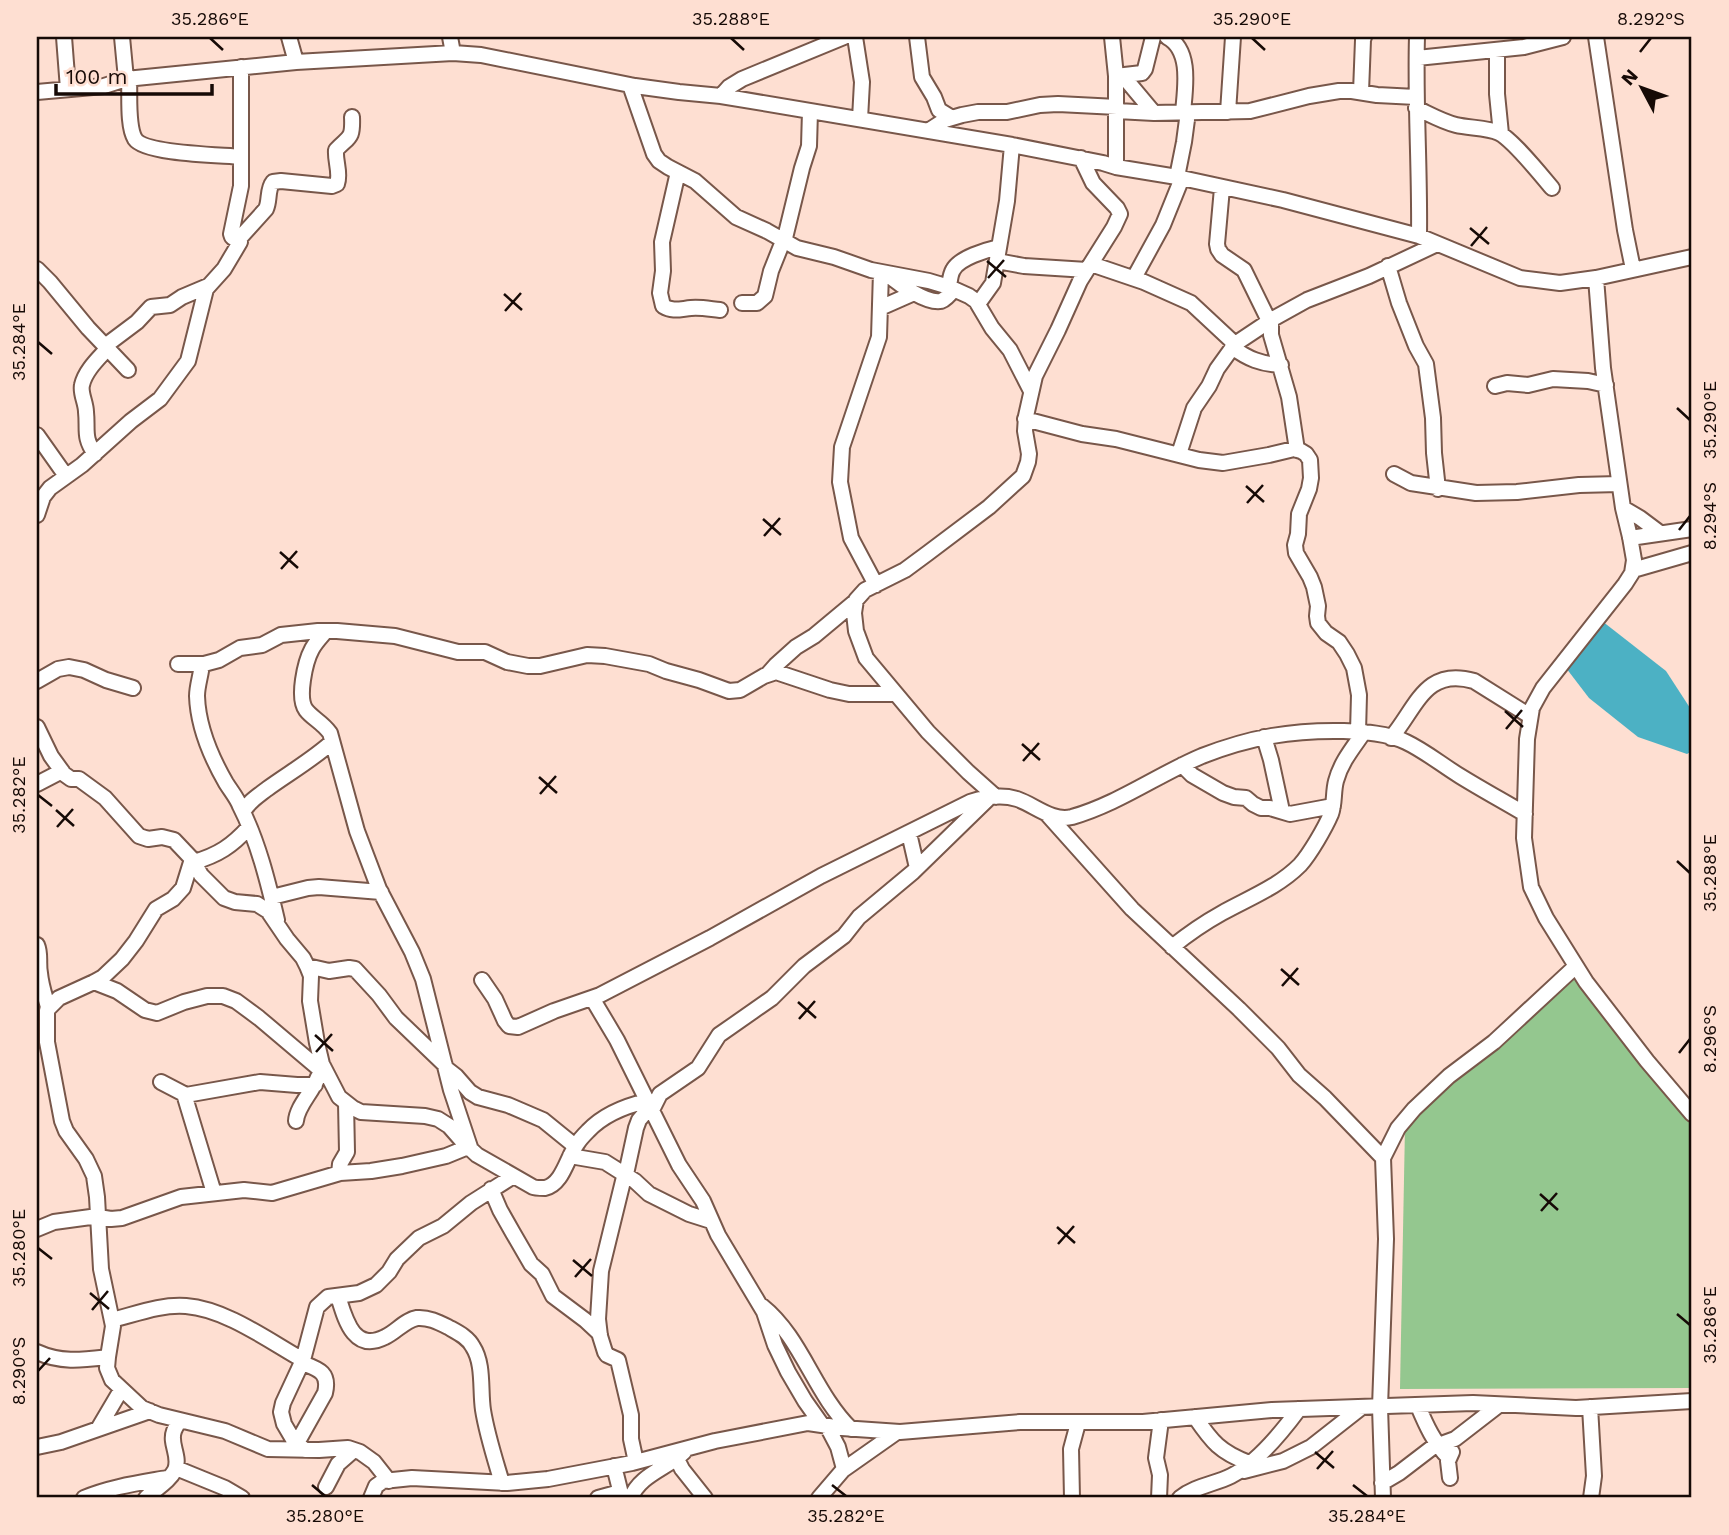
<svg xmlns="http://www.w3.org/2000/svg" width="1729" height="1535" font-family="'Work Sans',sans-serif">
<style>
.green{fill:#94c78f}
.water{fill:#4cb1c4}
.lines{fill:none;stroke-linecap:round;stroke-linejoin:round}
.minor-casing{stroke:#78574a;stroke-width:18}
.minor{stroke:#fff;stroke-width:14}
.ticks{fill:none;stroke:#160a06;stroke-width:2.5}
.neatline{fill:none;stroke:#160a06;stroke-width:2.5}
.ticks-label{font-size:18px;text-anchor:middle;fill:#160a06}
</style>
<rect width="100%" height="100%" fill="#fedfd2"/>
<path class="green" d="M1579,969L1692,1111V1388L1400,1389L1405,1127Z"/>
<path class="water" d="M1602,621L1666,671L1692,711V751L1687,754L1638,737L1589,698L1563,664Z"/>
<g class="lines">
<defs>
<path id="minor" d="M64,37L68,89
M122,37L126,79
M289,37L296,62
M450,37L453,53
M855,37L862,82L860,119
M917,37L922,77L934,97L939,110L952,118
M1112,37L1116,76V167
M1167,37C1192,50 1185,89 1183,112
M1417,37C1415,103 1420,170 1419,236
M1596,37L1625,230L1633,269
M1497,51V94L1501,134
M1417,58L1524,47L1563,37
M1116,76L1142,73L1145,69L1153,37
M1123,76L1154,113
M129,79C130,94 127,126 135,139C145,154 221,155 241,157
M630,85L654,154L659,161L668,167L695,181L736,217L767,231L797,248L834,257L871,270L929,281L949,287L969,296L976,301L992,328L1010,350L1031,391
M37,92L104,86L126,79L296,62L453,53L481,55L635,86L679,92L721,96L1012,145L1103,163L1116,167L1177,177L1283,200L1419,236L1520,278L1560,283L1596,278L1692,257
M1361,92L1363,40L1364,37
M721,96L729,87L742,79L844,37
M1416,108C1429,114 1443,122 1456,125C1469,128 1489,128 1499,133C1513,140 1541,175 1552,188
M1117,111L1154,113L1250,111L1309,96L1339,91H1352L1377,95L1416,97
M1228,112L1233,37
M928,131L945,120L962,115L978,112H1007L1040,105L1058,104L1117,107
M678,172L662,242L663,271L660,293L663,306C673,312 680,309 691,308C700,307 710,309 720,310
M1177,177L1184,142L1188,112
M1222,188L1217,244L1218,249L1222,255L1244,270L1269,321
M238,240L266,209C270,201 267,189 273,182L281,181L332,186L337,184C341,173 335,162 336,150C349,136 353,140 352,117
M784,242L802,168L809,146L810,111
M997,261L1024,266L1087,270
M1091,264L1144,282L1191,303L1235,344
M1388,266L1399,303L1416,346L1426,364L1433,418L1434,453L1438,489
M37,269L50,282L88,328L128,370
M889,276C899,284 927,304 941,301C946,299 951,293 954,289
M1134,278L1163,225L1182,178
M1596,278L1603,368L1623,508L1630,537L1634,560L1632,573L1625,584L1543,688L1532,708L1527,739L1524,838L1531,887L1546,918L1586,982L1647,1061L1692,1114
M949,287C950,281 950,275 953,270C959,258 986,250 999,247
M742,303H757L765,296L771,271L783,241
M978,304L993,283L1007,201L1012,145
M880,308L914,293
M1271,320V335L1289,397L1297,450
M105,346L137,322L151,307L170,305L182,297L208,286
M1232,347C1248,359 1261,364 1281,365
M1495,386L1507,383L1528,385L1553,379L1588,381L1606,385
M1025,419L1082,434L1116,439L1199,460L1223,463L1269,455L1294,449L1301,451L1306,454L1310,460L1311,478L1309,489L1299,514L1298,534L1295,545L1296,553L1310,577L1314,587L1318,606L1317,616L1318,623L1326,633L1339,642L1347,654L1354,668L1359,695L1358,732
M37,435L66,476
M95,454C83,437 88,430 86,412C86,403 80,393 82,385C85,371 98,359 107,349
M1179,454L1194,408L1209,386L1217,369L1235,344L1271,320L1307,300L1369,276L1437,244
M1394,474L1411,483L1476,493L1517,492L1579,485L1619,484
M1623,508L1640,518L1660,533
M37,515L43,497L50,488L82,465L131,421L160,399L188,361L206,289L224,269L240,242L232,237L231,234L241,186V67
M1630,538L1692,529
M1633,570L1692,553
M876,585L851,538L840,482L842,447L879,337L881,272
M326,631C321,637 316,642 312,649C305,662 297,698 306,710C312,718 322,722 330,733L357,831L379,889L412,952L423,979L451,1090L470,1147
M178,664H204L219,660L240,648L262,645L281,635L318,631H337L395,636L458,652H485L507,662L528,666H540L587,655L605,656L649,664L666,671L699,680L729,691L740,690L764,676L776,672L830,690L849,694H895
M202,664C201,675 197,686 197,696C198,727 211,757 226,783C231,791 237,798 240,806C258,841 268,882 277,920
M768,674L776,665L796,647L814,636L856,601
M37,681L58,669L69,667L84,670L106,680L133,688
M37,727L51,756L64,774L71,779H79L105,798L139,836L148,839L162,837L174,840L192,859L201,875L224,898L235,902L257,904L268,911L287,939L303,958L307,966L311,976L310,1001L317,1043L322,1064L339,1097L353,1108L361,1112L425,1116L438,1119L449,1126L463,1142L477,1155L533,1187C535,1188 543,1188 545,1188C563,1184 567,1157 577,1144C580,1139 584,1135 588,1131C604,1114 625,1106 647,1101
M1264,737L1271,760L1282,811
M1391,738C1417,707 1425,667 1474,681L1530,716
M1182,765L1192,775L1223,793L1234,797L1246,798L1253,804L1261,808H1270L1290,814L1333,806
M37,784L62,771
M996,797L968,772L928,732L866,658L856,631L854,613L856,600L865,590L905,570L928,553L989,507L1023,476L1028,462L1029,454L1025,431L1026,416L1035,376L1058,330L1080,281L1114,227L1120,214L1117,208L1093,183L1081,158
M243,812C249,801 258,796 267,789C289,773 312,760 332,742
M1047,814L1132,909L1239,1009L1278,1048L1299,1075L1325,1098L1383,1158
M909,833L917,868
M192,859L183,888L173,899L156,909L136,941L122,959L103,977L94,982L59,998L47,1010V1042L62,1121L66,1131L86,1159L94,1176L97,1197L101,1269L113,1326L108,1357L107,1368L112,1380L142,1408L159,1415L225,1431L268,1449L319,1450L348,1448L360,1452L374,1462L389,1481
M194,862C218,855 232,846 249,827
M272,897L308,888L319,887L381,892
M37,945C41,954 38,963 40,973C41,985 45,996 48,1007
M1172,947C1188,934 1204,923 1222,913C1249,898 1278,887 1300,865C1310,854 1325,828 1331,814C1335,803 1333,792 1336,781C1341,762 1353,748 1364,732
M307,966L329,971L349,968L355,969L379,995L396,1018L445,1065
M482,980L495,999L505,1021L509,1026L518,1027L554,1011L600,995L710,938L821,876L970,802C985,797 1001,794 1017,799C1035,805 1052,822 1072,817C1118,804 1159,774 1202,756C1251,737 1292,730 1343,731C1364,732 1387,733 1406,742C1425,751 1442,765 1460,776C1481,789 1503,801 1525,814
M94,982L117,991L145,1010L157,1013L184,1002L207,996H223L236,1001L259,1018L324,1073
M592,998L617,1040L679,1165L703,1201L718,1235L764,1312L775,1345L788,1372L805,1401L822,1425
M447,1069L456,1076L470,1092L478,1097L508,1105L543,1120L575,1146
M161,1082L186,1095L260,1082L297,1085H315
M184,1094L214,1193
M652,1110L660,1094L698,1068L719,1035L772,998L804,966L844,936L859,917L913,872L990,797
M296,1121C297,1106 312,1093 318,1077
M570,1156L605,1162L635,1181L649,1194L689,1214L711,1221
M339,1173L340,1164L347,1152L346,1103
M625,1173L601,1271L598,1319L600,1336L605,1352L607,1355L618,1360L631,1415V1439L636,1462
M626,1174L636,1128L639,1120L650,1107
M491,1189L500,1210L513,1233L531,1264L542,1274L553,1296L585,1320L600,1334
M98,1217L111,1219L122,1218L181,1197L244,1190L272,1193L340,1173L371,1171L402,1166L446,1156L468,1147
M37,1229L54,1222L98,1216
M338,1296C345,1318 353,1353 385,1337C396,1332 405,1320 417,1318C428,1317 438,1322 448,1327C457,1332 468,1337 473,1347C484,1364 480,1390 483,1410C487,1435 495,1459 502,1483
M762,1306C802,1338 814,1393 851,1429
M112,1320C136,1314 161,1304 186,1306C226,1309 269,1341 303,1360
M37,1352C61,1363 82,1360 108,1357
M1418,1406C1426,1425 1434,1443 1449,1458
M1590,1407L1594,1476L1591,1498
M1195,1417C1212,1442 1220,1452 1249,1463
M827,1426L838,1447L844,1469
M98,1429L121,1390
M297,1443L325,1393C330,1372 318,1369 302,1363
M37,1447L61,1442L150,1411
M305,1450L294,1441L284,1424L281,1412L283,1403L303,1360L317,1307L328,1297L359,1293L376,1285L389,1272L397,1259L419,1238L443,1226L471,1203L512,1177
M677,1459L682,1469L705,1498
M614,1466L622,1498
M176,1468L225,1488L242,1498
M1244,1471L1283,1461L1311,1447L1362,1407
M1450,1478L1448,1461L1452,1452
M1382,1483L1399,1473L1433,1447L1455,1439L1499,1405
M326,1487L338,1464L354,1450
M84,1498C110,1487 139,1483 167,1478
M146,1498C155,1489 169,1482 175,1470C181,1456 169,1444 174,1431C174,1430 179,1421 179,1421
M371,1498L376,1486L383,1481L412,1478L507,1483L548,1479L632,1463L715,1441L808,1423L842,1428L900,1432L1020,1422H1143L1272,1410L1473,1403L1576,1408L1692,1401
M598,1498L620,1492
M631,1498C639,1475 668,1468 684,1452
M819,1498L843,1470L897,1432
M1072,1498L1071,1449L1078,1423
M1159,1498L1160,1475L1156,1458L1161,1420
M1180,1498C1195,1486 1215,1484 1231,1476C1257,1463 1282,1432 1299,1409
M1383,1498L1380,1407L1386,1239L1383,1158L1398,1128L1414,1109L1449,1076L1494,1042L1576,966"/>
</defs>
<use href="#minor" class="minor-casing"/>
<use href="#minor" class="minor"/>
</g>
<path class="ticks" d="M210,38L223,50M731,38L744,50M1252,38L1265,50M1640,52L1651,38M1470,228L1489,244M1471,246L1487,227M987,261L1006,277M988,278L1004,260M504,294L522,310M505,311L521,293M38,342L52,354M1677,408L1690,420M1246,486L1264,502M1247,503L1263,485M763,519L781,535M1679,530L1690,516M764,536L780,518M280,552L298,568M281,569L297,551M1505,711L1523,727M1506,729L1522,710M1022,744L1040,760M1023,761L1039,743M539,777L557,793M540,794L556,776M38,795L52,806M56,810L74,826M57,827L73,809M1677,861L1690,873M1281,969L1299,985M1282,986L1298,968M798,1002L816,1018M799,1019L815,1001M315,1035L333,1051M316,1052L332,1034M1679,1053L1690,1039M1540,1194L1558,1210M1541,1211L1557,1193M1057,1227L1075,1243M1058,1244L1074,1226M38,1248L52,1259M573,1260L592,1276M575,1277L591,1259M90,1293L109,1309M92,1310L108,1291M1677,1314L1690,1325M38,1371L50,1358M1315,1452L1334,1468M1317,1469L1333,1451M312,1485L325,1496M832,1485L846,1496M1353,1485L1367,1496"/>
<rect width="1729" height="1535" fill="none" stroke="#fedfd2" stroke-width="77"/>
<g transform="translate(1642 88) rotate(311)" stroke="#fedfd2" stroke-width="5" paint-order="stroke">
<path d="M0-5L12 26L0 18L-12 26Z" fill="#160a06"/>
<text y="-10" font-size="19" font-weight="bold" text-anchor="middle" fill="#160a06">N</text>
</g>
<path d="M56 84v10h156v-10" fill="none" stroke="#160a06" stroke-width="3.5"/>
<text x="66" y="84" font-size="21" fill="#160a06" stroke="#fedfd2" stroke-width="5" paint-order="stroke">100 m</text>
<rect x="38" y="38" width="1652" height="1458" class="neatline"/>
<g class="ticks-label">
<text x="210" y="25">35.286°E</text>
<text x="731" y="25">35.288°E</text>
<text x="1252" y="25">35.290°E</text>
<text x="1651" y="25">8.292°S</text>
<text transform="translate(19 342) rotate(-90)" y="6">35.284°E</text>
<text transform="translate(1710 420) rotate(-90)" y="6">35.290°E</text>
<text transform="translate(1710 516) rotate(-90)" y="6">8.294°S</text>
<text transform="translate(19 795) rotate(-90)" y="6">35.282°E</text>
<text transform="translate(1710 873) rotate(-90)" y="6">35.288°E</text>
<text transform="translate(1710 1039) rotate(-90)" y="6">8.296°S</text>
<text transform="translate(19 1248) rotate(-90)" y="6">35.280°E</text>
<text transform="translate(1710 1325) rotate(-90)" y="6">35.286°E</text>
<text transform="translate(19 1371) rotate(-90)" y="6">8.290°S</text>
<text x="325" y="1522">35.280°E</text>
<text x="846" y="1522">35.282°E</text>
<text x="1367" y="1522">35.284°E</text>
</g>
</svg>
